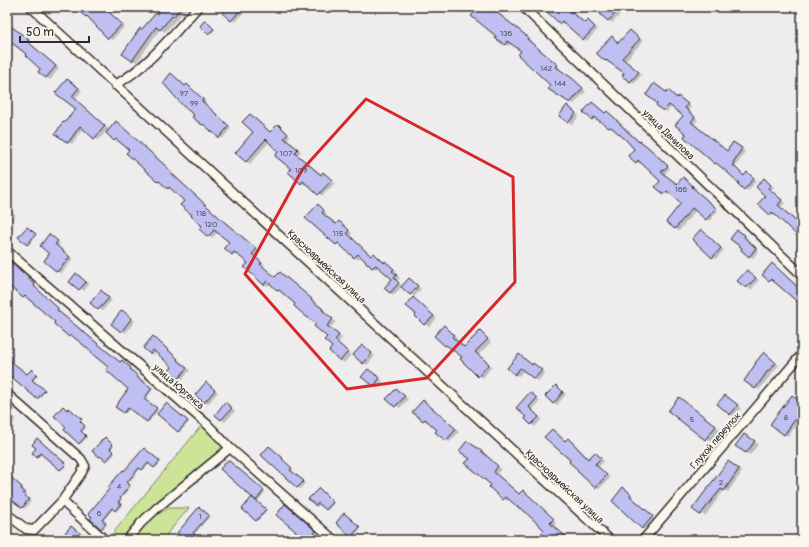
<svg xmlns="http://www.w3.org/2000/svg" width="809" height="547" font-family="Pangolin,sans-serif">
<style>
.green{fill:#cde398;stroke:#7c8762}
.shadow{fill:#0003}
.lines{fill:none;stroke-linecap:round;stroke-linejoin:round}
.stream{stroke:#6c87a2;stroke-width:3}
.building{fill:#bfbff1;stroke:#2b2b2b}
.street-casing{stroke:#2b2b2b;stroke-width:11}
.street{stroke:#fbf7ec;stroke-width:8}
.marked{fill:none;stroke:#d62828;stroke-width:3;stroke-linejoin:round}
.labels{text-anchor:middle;stroke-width:3.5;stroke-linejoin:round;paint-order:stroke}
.number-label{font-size:8px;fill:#50505c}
.street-label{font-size:10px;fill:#2b2b2b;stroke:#fbf7ec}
</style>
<rect width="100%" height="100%" fill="#efeced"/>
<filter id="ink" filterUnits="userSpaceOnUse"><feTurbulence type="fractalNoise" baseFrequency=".025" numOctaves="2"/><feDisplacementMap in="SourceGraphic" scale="8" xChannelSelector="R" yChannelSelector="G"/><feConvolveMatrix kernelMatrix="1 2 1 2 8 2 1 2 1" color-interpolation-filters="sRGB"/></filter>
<g filter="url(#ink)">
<path class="green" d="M202,425L216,436L226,446L132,526L124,540H109L108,539Z
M169,508H189L162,540H132C139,525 154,516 169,508Z"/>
<path class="shadow" d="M75,7H118L111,14L125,26L112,40L109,38L90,18Z
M165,7H188L165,32L160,29L137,62L132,60L142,31Z
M228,7H239L244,12L236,22L232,20Z
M431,7H439L436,11Z
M468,7H492L498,12H497L509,22L508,23L531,40L530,41L560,68L559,70L575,81L586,91L574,104L570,102L552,85L523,51L511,43L509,46L505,44Z
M543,7H570L575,12L573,14L586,24L591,23L598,29L587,41L566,23L564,25L561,23Z
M608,7L612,8L620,15L612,23L601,14Z
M207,22L215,30L210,34L201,26Z
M7,24L32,42L30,44L59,68L50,80L39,72L41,69L28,54L7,36Z
M631,31L643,41L625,61L642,74L634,84L623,75L625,73L610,62L609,63L605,61L612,38L619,43Z
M174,76L186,86L188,85L190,86L196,93L206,101L204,103L231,128L222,139L206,125L205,126L202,124L196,115Z
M71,82L82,90L75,99L110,130L119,125L172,171L171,173L226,223L260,252L255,257L265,265L263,267L276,278L284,275L326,311L325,313L336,322L330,328L342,338L338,343L351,355L344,363L330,351L334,347L328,337L318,324L296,304L270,283L268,286L264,284L249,263L238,254L237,256L226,248L230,242L218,232L212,238L208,236L203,226L193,215L186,201L127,153L130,150L119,140L118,142L115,140L106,132L98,140L83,128L72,144L68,142L64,124L77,109L57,93Z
M667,93H671L691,107L687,111L698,119L694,125L728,152L733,144L745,151L735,168L745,176H751L757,180L748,191L688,134L684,116L672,106L667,112L657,105Z
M571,109L579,116L572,125L560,115Z
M584,112L610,114L619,121V122L640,142L652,150L670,168L664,175L677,185L686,180L696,188L695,190L718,210L710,221L696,210L679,231L675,229L667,222L683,203L670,192L668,195L665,193L661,180L642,162L640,164L629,156L635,149L614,128L613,129L610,127L598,118L596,121Z
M250,115L271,132L278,125L282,127L290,136L286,140L301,151L298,155L322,175L323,173L335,183L322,196L307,183L305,185L302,183L279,152L269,142L250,164L237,153L255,132Z
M764,179L774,187L771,191L785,203L781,207L802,226V239L775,214L774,216L770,214Z
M318,205L327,213L325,215L337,225L340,222L352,233L350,236L372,257L374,254L397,271L395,274L400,278L397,281L403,287L413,282L421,289L414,297L402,286L394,295L390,293L394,279L379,267L376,269L373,267L361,256L358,260L341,245L340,246L337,244Z
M7,208L16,215L8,224L7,223Z
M28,229L36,235L29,245L28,244Z
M701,230L724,250L716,259L713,257Z
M741,233L748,238L747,239L759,250L753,258L749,256Z
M53,238L60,244L58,247L73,259L61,274L45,261L51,254Z
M7,260L36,286L35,288L59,310L58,311L120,363L124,362L132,369L131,370L139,377L138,378L153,389L145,401L158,410L149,422L130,408L126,413L117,407L130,388L109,367L73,335L72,337L70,336L27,296L25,298H23L7,283Z
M772,264L802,290V304L774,281L773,282L770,280L763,274Z
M747,271L759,280L751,290L739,280Z
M80,277L89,284L84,291L71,282Z
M104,294L112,300L102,311L99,309Z
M413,298L437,318L429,327L416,316L417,314Z
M126,313L135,321L126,333L112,324Z
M447,329L457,338L455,340L465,348L484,335L491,342L478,355L492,366L483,378L461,359L463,357L446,345Z
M157,340L180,362V363L190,370L183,379L179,377L174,367L157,352L154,355L145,348Z
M362,346L375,356L367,365L364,363Z
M520,355L532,366H537L545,373L538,381L524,370L519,376L515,374Z
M767,356L779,365L759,390L745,381Z
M7,358L28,376L34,371L38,375L33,381L45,391L39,399L7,366Z
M372,372L383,381L378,388L374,386Z
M210,386L218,392L208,404L204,402Z
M556,386L566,394L557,405L553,403Z
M400,392L408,399L400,408L388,399Z
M530,393L540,401L532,410L542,419L535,427L526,419Z
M725,396L741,408L734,416L730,414Z
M424,401L459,432L450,442L446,440L428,421L427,422L423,420Z
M685,402L721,430L711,442L669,411Z
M802,403V417L788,436L784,434Z
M168,405L189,422L180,432L158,414Z
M229,406L235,411L225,422L216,415Z
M65,408L68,411L71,410L82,420L80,422L86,428L82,432L87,437L81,444Z
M7,411L16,419L7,428Z
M552,430L566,441L568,439L572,441L589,459L595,453L604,461L598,467L610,478L599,489L571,462L572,460Z
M748,437L758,444L750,455L737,446Z
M106,439L114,446L110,450L115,454L108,461L102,456H100Z
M38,440L67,465L62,470L42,453L39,457L38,456L37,448Z
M471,444L483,452L501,469L497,474L520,495L525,494L556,523L553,526L569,540H536L545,530L524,510L509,499L507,501L504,499L471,458Z
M271,449L284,460L283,461L293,470L292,472L305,483L300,489L262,455Z
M145,450L161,462L156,468L150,463L144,470L141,468L128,484L131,486L121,499L122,500L119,503L122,505L117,511L114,508L103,521L107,525L103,529L91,519L125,472Z
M230,462L265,492L258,501L256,500Z
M732,464L742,472L728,492L724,490L705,516L694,508Z
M7,474L24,489L23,491L27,495L25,497L31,501L25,509L7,494Z
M320,490L334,503L328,510L320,504L318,506L317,505L310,499Z
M626,490L633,496L631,498L654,518L645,529L643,528Z
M253,500L267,510L258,521L257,520Z
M287,507L317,533L310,540H308L293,526Z
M200,508L210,516L194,535L195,536L192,540H172Z
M346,515L361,528L353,537L337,523Z
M7,536L11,540H7Z
M670,536L674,538L676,540H667Z"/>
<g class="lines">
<path class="stream" d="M800,7L802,10"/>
</g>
<path class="building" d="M73,7H112L108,11L122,24L108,39L87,16L86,17Z
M163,7H182L173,17L172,16L160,30L156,27L132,61L122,54L140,28L142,29L156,13L157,14Z
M227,7H243L231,21L222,13Z
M466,7H490L528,37L527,39L558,65L556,67L572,78L583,88L570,103L548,89L550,85L518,55L521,51L507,41L505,45L495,38L496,36L471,16L474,13Z
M542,7H575L571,12L585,23L588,20L595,27L583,40L562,21L560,24Z
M606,7H611L617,12L608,21L600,14Z
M205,20L214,29L208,34L200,26Z
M7,23L29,40L27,41L56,66L46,78L38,72L40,69L25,55L26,54L7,39Z
M630,30L640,39L622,58L639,72L630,82L622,76L624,73L606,60L605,61L596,53L612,36L618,43Z
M171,73L185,86L187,84L193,90L203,99L202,101L229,126L219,138L203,124L202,125L192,117L194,115L184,107L163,83Z
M67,79L79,88L72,96L105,126L94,139L80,126L68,143L55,134L63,122L64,123L76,109L55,93Z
M654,83L666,92L668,90L677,98L678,96L688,104L685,108L695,117L691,122L727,151L733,142L742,148L733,163L734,164L733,165L744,176L747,172L754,178L744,190L738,184L739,183L727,172L716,163L715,164L684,137L686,134L675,125L683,116L669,105L663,111L656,105L657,103L646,95Z
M592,102L605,113L607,111L616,119V120L627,131L639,142L640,141L648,147L668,166L661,172L677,184L683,177L693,186L692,187L716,208L706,220L692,208L675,229L666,222L681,203L667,191L664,194L655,187L660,181L638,160L636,163L628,156L634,149L626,140L611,127L609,128L594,117L592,120L583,112Z
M567,105L576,113L568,123L559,116Z
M250,114L270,132L278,124L288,134L284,138L298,149L295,153L321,175L323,172L332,180L318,195L303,181L301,184L288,172L291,169L275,156L278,152L266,139L246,162L235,153L253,132L242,122Z
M116,121L169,169L168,170L222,220L257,249L252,254L262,263L260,264L275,277L280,272L312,299L311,300L323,309L322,310L333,319L327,326L339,335L335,340L348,352L340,361L329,351L332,347L324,340L327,337L314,326L316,324L303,314L294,306L295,304L279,290L278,291L267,281L264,285L244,267L248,263L234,252L232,255L224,248L229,242L214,230L208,237L199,229L202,226L191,216L192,215L180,205L184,201L169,187L168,189L159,181L158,182L126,153L129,150L116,139L114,141L106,133Z
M764,178L771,185L768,188L782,200L778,205L802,227V240L772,212L770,215L758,204L765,196L756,187Z
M318,204L324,210L322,213L336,224L339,221L349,230L347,233L371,256L374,253L384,263L385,261L394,269L392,271L397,275L394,278L399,283L390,293L384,288L392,279L376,265L372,268L358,254L354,258L338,243L336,245L305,218Z
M27,227L36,234L27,245L18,237Z
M701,229L721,248L712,258L692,239Z
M737,230L745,235L744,237L756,248L749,257L741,250L742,248L730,239Z
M49,234L58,241L55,244L70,257L57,272L44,261L49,254L40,246Z
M7,259L35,285L34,286L58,308L57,310L120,362L122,360L131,368L130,369L138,376L137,377L152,388L144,399L157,408L147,422L128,408L124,413L115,407L128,389L106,370L108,367L91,353L92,352L71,335L69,337L54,324L55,322L25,296L23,298L7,284Z
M772,263L802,291V306L771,279L769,281L762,275Z
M747,270L756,278L746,288L737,281Z
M76,273L86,282L79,290L69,282Z
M409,278L418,286L410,295L401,287Z
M101,290L109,298L98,310L90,303Z
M413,297L434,316L424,325L415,316L416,314L406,306Z
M122,310L132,318L121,332L111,324Z
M444,325L454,335L452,337L464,347L480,331L488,339L475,352L489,364L478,377L460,359L462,357L446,345L445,346L434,336Z
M153,336L178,359L177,360L187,368L179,378L169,371L172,367L153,350L150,354L143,348Z
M362,345L372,353L363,364L353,355Z
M764,352L776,363L767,372L755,389L744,381L756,363H755Z
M519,354L532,365L533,363L542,370L534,379L520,368L515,375L507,368Z
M7,358L27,374L32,369L37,374L32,380L45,390L37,399L7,373Z
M368,369L380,378L374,386L361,377Z
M206,382L215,390L204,403L195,395Z
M556,385L563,392L553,404L545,396Z
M396,389L405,396L395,407L386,399Z
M530,392L537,398L529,407L539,417L531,425L525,419L526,417L516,408Z
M725,395L738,405L730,415L717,404Z
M792,395L802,402V410L784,435L770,424Z
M679,397L716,426L705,440L668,411Z
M423,400L456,429L446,441L435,432L437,430L425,419L423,421L412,412Z
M225,402L232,408L221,420L215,415Z
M166,403L188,421L178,432L157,414Z
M63,406L67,410L69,408L82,419L80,421L85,426L81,431L86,436L79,444L64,430L66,427L54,416Z
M552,429L565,441L568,438L588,459L595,452L601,458L595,464L607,475L595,488L577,471L578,470L569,462L570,460L544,437Z
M744,434L755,441L746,453L735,446Z
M105,437L113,445L110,449L114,452L106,461L100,456L99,457L92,451Z
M37,438L66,464L60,470L40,453L37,457L32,453L36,448L32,445Z
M467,441L479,449L498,466L494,472L519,494L523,490L554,519L550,523L570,540H535L544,530L521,508L520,509L506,497L503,500L489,487L491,485L465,463L470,459L459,451Z
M269,446L283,458L282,459L292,468L290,470L304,481L297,488L261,455Z
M144,448L160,461L154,468L148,463L142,470L139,468L127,482L130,485L120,498H121L118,502L121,504L115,511L112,508L102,520L106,523L101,529L90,519L92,517L88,514L110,488L108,487L123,470L124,471Z
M228,460L264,490L256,501L220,469Z
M728,461L739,469L724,491L721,489L700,515L692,509Z
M7,474L22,487L21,489L25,492L23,494L29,499L22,508L7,496Z
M623,487L631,494L630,496L653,516L642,529L612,501Z
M319,488L333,502L326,510L318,503L316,506L308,499Z
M252,497L266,509L256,521L242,509Z
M285,504L316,531L311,538L308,536L305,539L276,515Z
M199,507L209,515L193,533L195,535L190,540H186L177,533Z
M344,513L360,527L351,537L336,523Z
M71,526L88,540H65L69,536L65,533Z"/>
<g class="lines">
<defs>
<path id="street" d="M31,7L610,540
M523,7L802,275
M115,85C148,67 173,34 198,7
M7,251L208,425L230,448L334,540
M7,394L81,459L85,466L82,472L62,501
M7,514L26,529L34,530L62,501L105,540
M127,540L141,523L158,507L230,448
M643,540L802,354"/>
</defs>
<use href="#street" class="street-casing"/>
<use href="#street" class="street"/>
</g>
</g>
<path class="marked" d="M366,99L513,177L515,282L427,378L347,389L245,274L302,170Z"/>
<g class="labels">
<g class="number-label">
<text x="506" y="36">136</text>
<text x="546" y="71">142</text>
<text x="560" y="86">144</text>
<text x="184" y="96">97</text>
<text x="194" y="106">99</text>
<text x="286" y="156">107</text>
<text x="301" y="173">109</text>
<text x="681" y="192">166</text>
<text x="201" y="216">118</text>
<text x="211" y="227">120</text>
<text x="338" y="236">115</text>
<text x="786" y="420">8</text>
<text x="692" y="422">5</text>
<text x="721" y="485">2</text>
<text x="119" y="489">4</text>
<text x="99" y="516">6</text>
<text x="200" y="519">1</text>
</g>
<g class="street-label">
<text transform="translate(669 134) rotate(44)" y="4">улица Данилова</text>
<text transform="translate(327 266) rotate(43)" y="4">Красноармейская улица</text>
<text transform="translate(179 386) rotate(41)" y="4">улица Юргенса</text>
<text transform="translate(715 440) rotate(-49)" y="4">Глухой переулок</text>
<text transform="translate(565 486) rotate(43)" y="4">Красноармейская улица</text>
</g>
</g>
<rect width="809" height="547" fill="none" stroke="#fbf7ec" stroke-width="24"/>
<rect x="12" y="12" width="785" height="523" fill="none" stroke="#2b2b2b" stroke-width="1.5" filter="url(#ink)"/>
<path d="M20 36v6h69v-6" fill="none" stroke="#2b2b2b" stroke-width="2"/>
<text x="26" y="36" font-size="12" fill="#2b2b2b" stroke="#fbf7ec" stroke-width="3" paint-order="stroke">50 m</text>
</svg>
